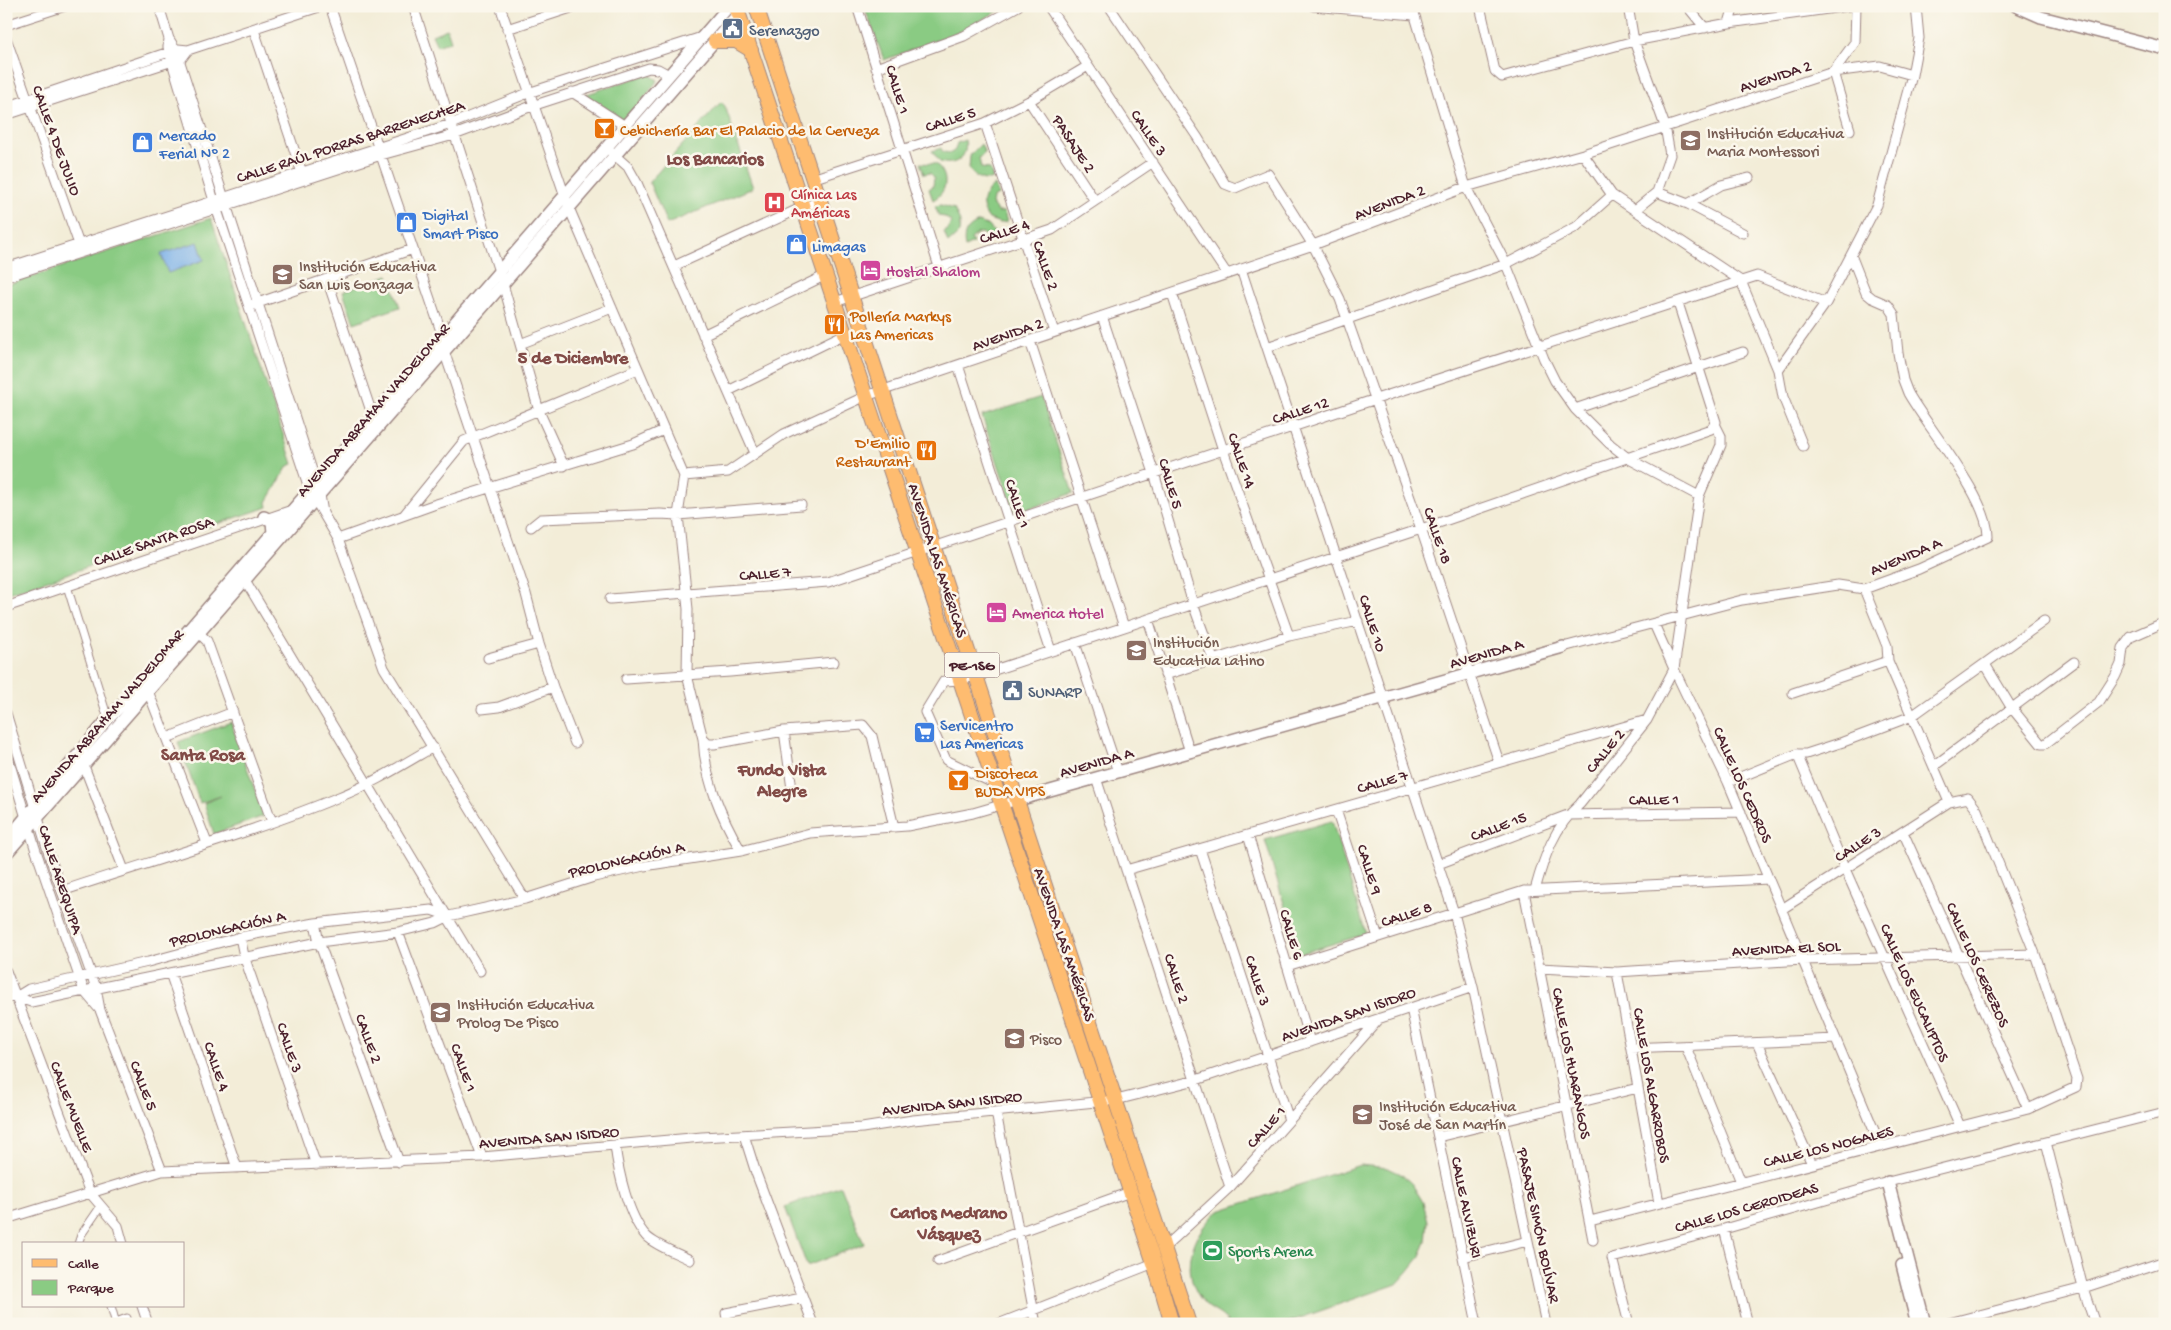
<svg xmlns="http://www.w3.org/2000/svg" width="2171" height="1330" font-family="'Gochi Hand',sans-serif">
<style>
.green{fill:#8acb83;stroke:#6a7557}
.water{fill:#78afe7;stroke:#616789}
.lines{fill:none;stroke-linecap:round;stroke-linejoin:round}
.pedestrian-casing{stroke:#9e8682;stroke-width:9}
.minor-casing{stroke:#9e8682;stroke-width:11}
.tertiary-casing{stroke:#9e8682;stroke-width:14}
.primary-casing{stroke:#9e8682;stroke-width:16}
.pedestrian{stroke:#fff;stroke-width:7}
.minor{stroke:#fff;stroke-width:9}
.tertiary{stroke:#fff;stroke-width:11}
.primary{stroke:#febc70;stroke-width:14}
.labels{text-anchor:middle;stroke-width:5;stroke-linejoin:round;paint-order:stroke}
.shield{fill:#fbf7ec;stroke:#7f6065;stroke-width:1}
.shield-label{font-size:15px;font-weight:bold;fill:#4a1f2b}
.service-label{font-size:16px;fill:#4e5e75;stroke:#fbf7ec;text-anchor:start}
.street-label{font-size:16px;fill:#4a1f2b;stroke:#fbf7ec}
.food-label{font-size:16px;fill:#c56008;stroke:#fbf7ec;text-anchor:start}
.education-label{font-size:16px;fill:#785e54;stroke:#fbf7ec;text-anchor:start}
.shop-label{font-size:16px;fill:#366cbe;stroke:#fbf7ec;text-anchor:start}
.health-label{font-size:16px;fill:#be3a42;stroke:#fbf7ec;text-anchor:start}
.hotel-label{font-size:16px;fill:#b23c85;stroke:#fbf7ec;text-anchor:start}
.leisure-label{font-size:16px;fill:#27864d;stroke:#fbf7ec;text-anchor:start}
.neighbourhood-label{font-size:18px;font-weight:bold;fill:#824b47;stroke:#fbf7ec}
</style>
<rect width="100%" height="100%" fill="#fbf7ec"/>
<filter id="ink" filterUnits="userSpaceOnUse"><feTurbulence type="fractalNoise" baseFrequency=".02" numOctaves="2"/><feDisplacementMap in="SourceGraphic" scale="10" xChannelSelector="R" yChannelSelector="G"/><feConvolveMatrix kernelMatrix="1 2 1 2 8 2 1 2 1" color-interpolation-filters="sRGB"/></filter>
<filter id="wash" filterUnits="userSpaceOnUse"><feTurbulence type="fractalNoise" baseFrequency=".0096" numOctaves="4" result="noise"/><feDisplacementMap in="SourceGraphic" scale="20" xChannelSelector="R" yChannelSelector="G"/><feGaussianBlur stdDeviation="1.12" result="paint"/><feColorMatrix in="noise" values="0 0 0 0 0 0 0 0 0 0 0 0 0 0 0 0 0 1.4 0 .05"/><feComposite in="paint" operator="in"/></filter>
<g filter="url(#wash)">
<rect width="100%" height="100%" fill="#f3edd8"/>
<path class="green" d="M864,6H1007L960,32L884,60Z
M447,29L451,41L437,46L432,35Z
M648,74L658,80L628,119L623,120L584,95Z
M721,102L725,106L753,188L667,224L649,182Z
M965,140C969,157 955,167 940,162L932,151L941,148L943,152L951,153L955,150L957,143Z
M981,144L985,153L979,158L981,168L990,169L993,179C983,182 975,178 969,169L970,155Z
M920,163L936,164C949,175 948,192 933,200L929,189L933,186L934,177L930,173L924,174Z
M995,185L998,195L993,198L992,204L998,212H1004L1007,222L1000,223L989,219C979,206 981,195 995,185Z
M941,205L954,209L960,222L959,233L948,243L944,232L948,230L951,222L945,217L939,216L935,206Z
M211,218L293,464L288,466L267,502L268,507L6,594V285Z
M979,222L989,226L996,235L988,238L983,233H978L971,239L973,243L965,247C962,234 967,227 979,222Z
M388,275L400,307L354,323L343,291Z
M1041,397L1073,493L1015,514L982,416Z
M231,722L264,816L214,834L204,803L221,796L200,803L178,742Z
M1332,821L1366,934L1299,954L1265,840Z
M1360,1165L1388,1168L1401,1174L1412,1184L1423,1202L1428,1221L1426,1242L1419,1258L1407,1273L1397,1284L1283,1324H1228C1225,1314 1211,1311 1205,1304C1178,1274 1191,1232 1219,1211Z
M841,1186L864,1244L807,1266L785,1207Z"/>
<path class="water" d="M198,242L204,260L168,273L161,254Z"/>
</g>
<g filter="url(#ink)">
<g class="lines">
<defs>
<path id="pedestrian" d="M67,586L108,719
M78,1244L81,1235L101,1206
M111,1306L116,1324
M116,1322L127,1318"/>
<path id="minor" d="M159,6L169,39
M330,6L443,337L444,351L526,594L539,644L553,687L575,743
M413,6L503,284L539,411L564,466
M500,6L569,208L684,476L678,515L688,609L687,675L703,739L708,744H714L784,731L863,725L872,736L894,827
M857,6L939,267
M1048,6L1227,274
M1109,6L1198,138L1225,184L1235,188L1268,174L1313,245L1340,299L1421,529L1499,762
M1313,6L1414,15
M1412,6L1466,187L1506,264L1544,359L1555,381L1575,409L1610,444L1629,459L1699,496
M1480,6L1495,71L1502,77L1634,41L1729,23L1849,6
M1628,6L1634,41L1665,126L1670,155L1657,192L1635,210
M1687,6L1705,28
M1729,23L1734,6
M6,25L65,6
M507,29L577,6
M254,30L303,176
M6,38L81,250
M188,50L322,6
M876,68L964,36L1018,6
M572,92L625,126
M1029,101L1095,201
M6,107L169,52L178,49L188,50L182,58L6,115
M985,123L1054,332
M1850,130L1833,72L1855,42L1856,6
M610,151L628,167L637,183L755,453
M1583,154L1612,195L1741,281L1778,370
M812,179L985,123L1029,101L1088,66
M1657,192L1688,204L1743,233
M1688,204L1721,185L1749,178
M674,266L803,207L819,202
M6,268L451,124L528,93L702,37
M1241,269L1454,913L1473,987L1546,1324
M6,277L381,155L454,135L532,106L649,68L658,69L669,75
M327,279L373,417L377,420
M1172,293L1223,450L1289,636
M835,302L1052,230L1153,162
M1826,303L1877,205L1912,75L1919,38L1916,6
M252,305L413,249
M1102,316L1154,473L1193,604L1213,659
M703,335L826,275
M1030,341L1124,627
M520,344L612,308
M1267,347L1506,264L1576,227L1612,195
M958,365L1051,651
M728,391L845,334
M1575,409L1743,352
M1715,424L1721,436V445L1699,496L1674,669L1728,782L1881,1147
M684,476L728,472L784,434L866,396L1313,245L1466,187L1583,154L1833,72L1880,66L1912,75
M323,513L320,495L176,50L169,39L168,47L172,62L214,201L310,491L338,539L384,668L525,899
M404,515L464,441L638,369
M531,527L541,519L660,514L678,515L801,505
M338,539L433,505L633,444L664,430
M242,575L480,971
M1864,589L1887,646L1888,661L1949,802
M610,599L828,582L1376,399L1757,276L1826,303L1778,370L1783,397L1803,446
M6,607L295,509
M1148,619L1190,752
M199,633L207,641L272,822
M1075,643L1118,772
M1563,647L1742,600L1838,585L1864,589L1919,569L1988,537C1989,499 1927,427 1908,393L1903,380L1898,353L1894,314L1888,305L1872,298L1866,293L1851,255
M488,658L539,644
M1985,664L2011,707L2041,744H2045L2099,702L2115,677L2121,664L2123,648L2131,637L2165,622
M1165,675L1289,636L1358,621
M626,679L730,672L834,662
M145,689L148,691L207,843
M1793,693L1888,661
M482,709L499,707L553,687
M6,713L49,854L96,988L100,1010L162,1171
M784,731L792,789
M167,738L233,712
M703,739C705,780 721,816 741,851
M6,751L35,848L84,991L100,1010
M1797,754L1845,869L1960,1126
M84,766L124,870
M1934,766L2074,662
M1096,778L1230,1187
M1728,782L1797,754H1806L1843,742L1912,716L2044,621
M995,784L946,760L925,712L944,681L960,680L976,676L1421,529L1711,429L1716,422L1678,303
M1336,810L1378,937
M1903,832L2028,1109
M1248,835L1310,1042
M1200,849L1289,1120
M1438,864L1568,815L1741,812
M1126,870L1647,720
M1535,890C1544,857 1554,827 1580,804L1647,720L1674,669L1654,624
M62,891C154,860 249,834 339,797C372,784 402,765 433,747
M1524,891L1593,1240
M315,923L319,942L399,1162
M398,932L482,1157
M240,937L244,956L316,1165
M1287,966L1524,891L1769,879
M1539,968L1617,972L1803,960L2035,954
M6,971L90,1193L118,1226L123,1244
M1617,972L1659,1203
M170,973L237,1168
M16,997L29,989L148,962L240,937L315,923L431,910L449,916
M6,998L16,997L31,1002L319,942L398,932L435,923L449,916L525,899L594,877L644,866L741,851L810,833L907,826L973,813L1018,800
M1411,1008L1477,1324
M1757,1043L1812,1164
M1686,1047L1741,1182
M1631,1048L1836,1039
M996,1112L1036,1324
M744,1135L756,1173L813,1324
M1438,1137L1638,1088
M2046,1142L2165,1112
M615,1145C618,1171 628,1216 646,1236C656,1246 677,1253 690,1260
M6,1219L162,1171L482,1157L702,1137L862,1128L913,1120L1116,1100L1196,1080L1473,987
M1590,1221L2028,1109L2076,1087L2077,1079L2035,954L1977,810L1968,798L1949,802L1782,909
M1724,1229L1748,1324
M1165,1247L1230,1187L1380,1018
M1463,1257L1528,1241
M938,1261L1130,1192
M142,1306L148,1324
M728,1324L726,1313L802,1298
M998,1324L1154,1263
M1629,1324L1612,1258L1724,1229L1888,1182L2046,1142L2083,1288L2165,1261
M1945,1324L2083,1288L2095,1324"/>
<path id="tertiary" d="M2016,6L2041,17L2165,49
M264,517L272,521L273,533
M1018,800L1563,647
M6,841L108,719L141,685L729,6
M6,854L739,13
M1888,1182L1925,1324
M1902,1265L1917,1324"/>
<path id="primary" d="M736,6L1154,1263L1172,1324
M756,6L1189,1324
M715,41H736L751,50"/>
</defs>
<use href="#pedestrian" class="pedestrian-casing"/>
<use href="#minor" class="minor-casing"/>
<use href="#tertiary" class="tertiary-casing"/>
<use href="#primary" class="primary-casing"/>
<use href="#pedestrian" class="pedestrian"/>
<use href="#minor" class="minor"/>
<use href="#tertiary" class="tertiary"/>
<use href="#primary" class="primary"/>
</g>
</g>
<defs>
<symbol id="civic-square" viewBox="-11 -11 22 22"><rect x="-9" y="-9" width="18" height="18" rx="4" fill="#5c6f8a" stroke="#fbf7ec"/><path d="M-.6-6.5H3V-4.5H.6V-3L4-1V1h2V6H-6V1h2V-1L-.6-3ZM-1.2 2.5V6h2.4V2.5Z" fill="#fff"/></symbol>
<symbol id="bar-square" viewBox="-11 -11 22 22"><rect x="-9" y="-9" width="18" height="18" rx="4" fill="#e8710a" stroke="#fbf7ec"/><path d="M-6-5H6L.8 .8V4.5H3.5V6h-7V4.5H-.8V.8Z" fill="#fff"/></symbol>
<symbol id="school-square" viewBox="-11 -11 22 22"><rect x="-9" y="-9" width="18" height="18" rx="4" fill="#8d6e63" stroke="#fbf7ec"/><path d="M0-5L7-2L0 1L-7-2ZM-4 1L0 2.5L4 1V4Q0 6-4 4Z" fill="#fff"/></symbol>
<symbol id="shop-square" viewBox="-11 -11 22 22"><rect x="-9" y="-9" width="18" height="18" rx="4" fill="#3f7fe0" stroke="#fbf7ec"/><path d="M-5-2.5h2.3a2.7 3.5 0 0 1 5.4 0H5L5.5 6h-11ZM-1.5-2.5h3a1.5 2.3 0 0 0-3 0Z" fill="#fff"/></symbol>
<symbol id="hospital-square" viewBox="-11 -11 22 22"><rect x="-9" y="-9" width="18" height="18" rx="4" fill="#e0444e" stroke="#fbf7ec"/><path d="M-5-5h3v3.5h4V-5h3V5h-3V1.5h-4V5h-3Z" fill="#fff"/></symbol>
<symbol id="hotel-square" viewBox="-11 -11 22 22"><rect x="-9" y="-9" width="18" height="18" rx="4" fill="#d1479c" stroke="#fbf7ec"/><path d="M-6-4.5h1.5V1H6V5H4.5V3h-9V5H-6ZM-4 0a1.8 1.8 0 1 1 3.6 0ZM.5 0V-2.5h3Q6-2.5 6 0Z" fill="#fff"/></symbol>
<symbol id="restaurant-square" viewBox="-11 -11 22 22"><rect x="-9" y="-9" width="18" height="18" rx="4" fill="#e8710a" stroke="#fbf7ec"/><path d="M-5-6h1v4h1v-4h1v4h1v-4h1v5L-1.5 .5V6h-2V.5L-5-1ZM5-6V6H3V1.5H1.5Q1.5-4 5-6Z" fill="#fff"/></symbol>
<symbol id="supermarket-square" viewBox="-11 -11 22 22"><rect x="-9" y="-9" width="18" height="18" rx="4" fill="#3f7fe0" stroke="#fbf7ec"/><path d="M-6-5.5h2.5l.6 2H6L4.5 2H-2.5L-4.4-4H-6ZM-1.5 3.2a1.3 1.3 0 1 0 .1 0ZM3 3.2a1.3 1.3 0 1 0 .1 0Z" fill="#fff"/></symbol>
<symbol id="stadium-square" viewBox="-11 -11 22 22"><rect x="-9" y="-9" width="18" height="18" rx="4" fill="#2e9e5b" stroke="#fbf7ec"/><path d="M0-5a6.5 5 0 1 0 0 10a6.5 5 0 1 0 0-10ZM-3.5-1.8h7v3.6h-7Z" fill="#fff"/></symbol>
</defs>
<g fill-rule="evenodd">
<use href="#civic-square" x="720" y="16" width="25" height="25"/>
<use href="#bar-square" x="592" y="116" width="25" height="25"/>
<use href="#school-square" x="1678" y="128" width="25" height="25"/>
<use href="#shop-square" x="130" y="130" width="25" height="25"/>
<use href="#hospital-square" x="762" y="190" width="25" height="25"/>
<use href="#shop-square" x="394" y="210" width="25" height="25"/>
<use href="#shop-square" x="784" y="232" width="25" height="25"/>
<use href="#hotel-square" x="858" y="258" width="25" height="25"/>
<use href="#school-square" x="270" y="262" width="25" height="25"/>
<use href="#restaurant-square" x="822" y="312" width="25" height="25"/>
<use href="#restaurant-square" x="914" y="438" width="25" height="25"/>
<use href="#hotel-square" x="984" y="600" width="25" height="25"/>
<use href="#school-square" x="1124" y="638" width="25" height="25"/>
<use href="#civic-square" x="1000" y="678" width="25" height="25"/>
<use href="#supermarket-square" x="912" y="720" width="25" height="25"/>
<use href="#bar-square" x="946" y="768" width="25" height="25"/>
<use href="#school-square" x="428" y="1000" width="25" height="25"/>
<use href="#school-square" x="1002" y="1026" width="25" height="25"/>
<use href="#school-square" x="1350" y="1102" width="25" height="25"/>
<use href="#stadium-square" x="1200" y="1238" width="25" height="25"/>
</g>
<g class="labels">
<rect class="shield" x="944.5" y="652.5" width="55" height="25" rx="4"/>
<g class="shield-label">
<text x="972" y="670">PE-1SG</text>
</g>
<g class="service-label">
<text x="749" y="35">Serenazgo</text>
<text x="1028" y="697">SUNARP</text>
</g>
<g class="street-label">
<text transform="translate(1775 75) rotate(-18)" y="6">AVENIDA 2</text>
<text transform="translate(899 89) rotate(73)" y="6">CALLE 1</text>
<text transform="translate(950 118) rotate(-18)" y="6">CALLE 5</text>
<text transform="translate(1150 132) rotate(56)" y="6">CALLE 3</text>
<text transform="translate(58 140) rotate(70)" y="6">CALLE 4 DE JULIO</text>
<text transform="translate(350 140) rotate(-18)" y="6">CALLE RAÚL PORRAS BARRENECHEA</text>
<text transform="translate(1075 143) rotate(57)" y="6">PASAJE 2</text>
<text transform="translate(1389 201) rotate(-21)" y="6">AVENIDA 2</text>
<text transform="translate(1004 230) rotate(-18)" y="6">CALLE 4</text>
<text transform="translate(1047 265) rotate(71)" y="6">CALLE 2</text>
<text transform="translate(1007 333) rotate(-19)" y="6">AVENIDA 2</text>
<text transform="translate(372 409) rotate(-49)" y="6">AVENIDA ABRAHAM VALDELOMAR</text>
<text transform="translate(1300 409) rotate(-18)" y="6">CALLE 12</text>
<text transform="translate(1243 460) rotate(71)" y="6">CALLE 14</text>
<text transform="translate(1172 483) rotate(73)" y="6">CALLE 5</text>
<text transform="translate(1019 503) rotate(72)" y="6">CALLE 1</text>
<text transform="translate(1439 535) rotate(71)" y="6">CALLE 18</text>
<text transform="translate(153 540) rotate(-19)" y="6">CALLE SANTA ROSA</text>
<text transform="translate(1905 555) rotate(-23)" y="6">AVENIDA A</text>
<text transform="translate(939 560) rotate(72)" y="6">AVENIDA LAS AMÉRICAS</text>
<text transform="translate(765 572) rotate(-5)" y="6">CALLE 7</text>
<text transform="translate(1374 623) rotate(72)" y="6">CALLE 10</text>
<text transform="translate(1486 652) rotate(-16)" y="6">AVENIDA A</text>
<text transform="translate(106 715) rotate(-49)" y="6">AVENIDA ABRAHAM VALDELOMAR</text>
<text transform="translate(1604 750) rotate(-51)" y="6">CALLE 2</text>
<text transform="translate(1096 761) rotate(-16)" y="6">AVENIDA A</text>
<text transform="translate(1382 780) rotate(-16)" y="6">CALLE 7</text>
<text transform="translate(1744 784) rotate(66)" y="6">CALLE LOS CEDROS</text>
<text transform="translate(1654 798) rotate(-1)" y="6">CALLE 1</text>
<text transform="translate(1498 825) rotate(-21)" y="6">CALLE 15</text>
<text transform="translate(1857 843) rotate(-33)" y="6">CALLE 3</text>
<text transform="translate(626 858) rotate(-13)" y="6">PROLONGACIÓN A</text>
<text transform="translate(1371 869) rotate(72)" y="6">CALLE 9</text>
<text transform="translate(62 879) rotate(72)" y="6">CALLE AREQUIPA</text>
<text transform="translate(1406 913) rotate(-18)" y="6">CALLE 8</text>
<text transform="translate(227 927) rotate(-13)" y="6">PROLONGACIÓN A</text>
<text transform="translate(1293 934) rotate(73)" y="6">CALLE 6</text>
<text transform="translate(1066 944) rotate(71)" y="6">AVENIDA LAS AMÉRICAS</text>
<text transform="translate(1786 947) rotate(-3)" y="6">AVENIDA EL SOL</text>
<text transform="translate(1979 964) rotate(66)" y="6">CALLE LOS CEREZOS</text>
<text transform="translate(1178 978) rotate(72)" y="6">CALLE 2</text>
<text transform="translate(1259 980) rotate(72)" y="6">CALLE 3</text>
<text transform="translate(1916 992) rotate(66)" y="6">CALLE LOS EUCALIPTOS</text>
<text transform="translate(1348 1013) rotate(-19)" y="6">AVENIDA SAN ISIDRO</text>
<text transform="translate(370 1038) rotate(70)" y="6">CALLE 2</text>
<text transform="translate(291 1047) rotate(71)" y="6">CALLE 3</text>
<text transform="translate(1573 1063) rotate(79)" y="6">CALLE LOS HUARANGOS</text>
<text transform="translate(218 1066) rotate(71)" y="6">CALLE 4</text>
<text transform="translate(465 1067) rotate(70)" y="6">CALLE 1</text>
<text transform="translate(145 1085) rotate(69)" y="6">CALLE 5</text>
<text transform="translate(1653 1085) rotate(80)" y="6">CALLE LOS ALGARROBOS</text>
<text transform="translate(952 1102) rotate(-6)" y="6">AVENIDA SAN ISIDRO</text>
<text transform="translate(73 1106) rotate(69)" y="6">CALLE MUELLE</text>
<text transform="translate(1265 1126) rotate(-49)" y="6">CALLE 1</text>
<text transform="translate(549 1136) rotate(-5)" y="6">AVENIDA SAN ISIDRO</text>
<text transform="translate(1828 1145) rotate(-14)" y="6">CALLE LOS NOGALES</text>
<text transform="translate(1746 1206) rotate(-16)" y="6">CALLE LOS CEROIDEAS</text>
<text transform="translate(1468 1207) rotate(78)" y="6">CALLE ALVIZURI</text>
<text transform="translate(1540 1225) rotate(78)" y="6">PASAJE SIMÓN BOLÍVAR</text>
</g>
<g class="food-label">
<text x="620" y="135">Cebichería Bar El Palacio de la Cerveza</text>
<text x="850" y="321">Pollería Markys<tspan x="850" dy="18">Las Americas</tspan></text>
<text x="910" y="448" text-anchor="end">D'Emilio<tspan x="910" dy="18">Restaurant</tspan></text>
<text x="975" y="778">Discoteca<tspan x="975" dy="18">BUDA VIPS</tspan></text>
</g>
<g class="education-label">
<text x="1707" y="138">Institución Educativa<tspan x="1707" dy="18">Maria Montessori</tspan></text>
<text x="299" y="271">Institución Educativa<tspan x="299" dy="18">San Luis Gonzaga</tspan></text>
<text x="1153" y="647">Institución<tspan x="1153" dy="18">Educativa Latino</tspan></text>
<text x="457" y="1009">Institución Educativa<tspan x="457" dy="18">Prolog De Pisco</tspan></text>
<text x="1030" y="1044">Pisco</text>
<text x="1379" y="1111">Institución Educativa<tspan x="1379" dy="18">José de San Martín</tspan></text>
</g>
<g class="shop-label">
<text x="159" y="140">Mercado<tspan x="159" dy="18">Ferial Nº 2</tspan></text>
<text x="423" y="220">Digital<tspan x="423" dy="18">Smart Pisco</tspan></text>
<text x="812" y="251">Limagas</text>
<text x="940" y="730">Servicentro<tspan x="940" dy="18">Las Americas</tspan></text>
</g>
<g class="health-label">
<text x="791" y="199">Clínica Las<tspan x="791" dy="18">Américas</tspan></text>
</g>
<g class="hotel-label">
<text x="886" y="276">Hostal Shalom</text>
<text x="1012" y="618">America Hotel</text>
</g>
<g class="leisure-label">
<text x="1228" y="1256">Sports Arena</text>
</g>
<g class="neighbourhood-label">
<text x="715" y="164">Los Bancarios</text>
<text x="573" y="363">5 de Diciembre</text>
<text x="203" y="760">Santa Rosa</text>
<text x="782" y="775">Fundo Vista<tspan x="782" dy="21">Alegre</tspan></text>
<text x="949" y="1218">Carlos Medrano<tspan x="949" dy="21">Vásquez</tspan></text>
</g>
</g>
<rect width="2171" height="1330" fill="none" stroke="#fbf7ec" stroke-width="25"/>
<rect x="22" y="1242" width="162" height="65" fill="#fbf7ec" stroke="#b4a19f"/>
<rect x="32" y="1259" width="25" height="8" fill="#febc70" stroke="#b4a19f"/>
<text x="68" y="1268" font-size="15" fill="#4a1f2b">Calle</text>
<rect x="32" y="1280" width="25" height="15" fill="#8acb83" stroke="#b4a19f"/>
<text x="68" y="1292" font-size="15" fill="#4a1f2b">Parque</text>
</svg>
